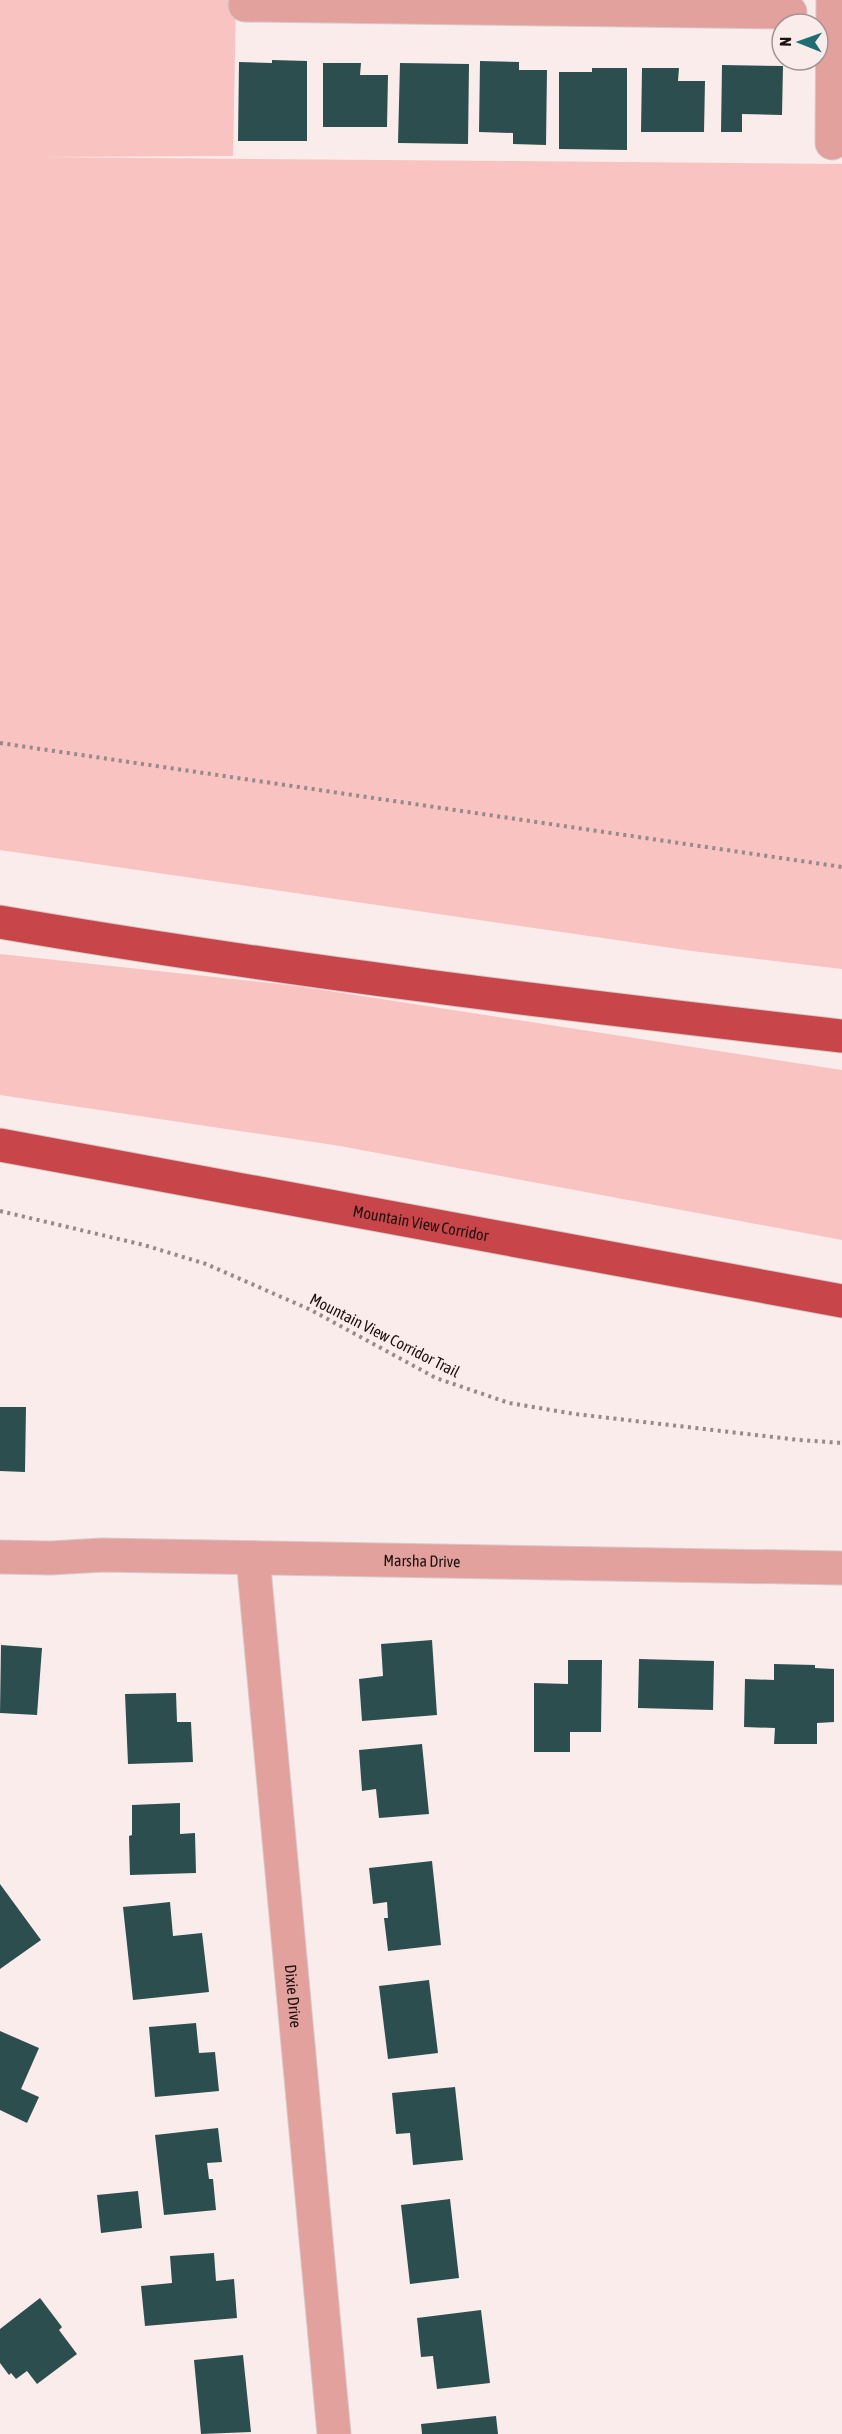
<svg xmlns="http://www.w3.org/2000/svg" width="842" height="2434" font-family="'Asap Condensed',sans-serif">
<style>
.green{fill:#f8c3c0}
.building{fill:#2d4e4f}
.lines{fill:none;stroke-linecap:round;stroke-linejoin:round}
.minor-casing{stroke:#d7c9c8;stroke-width:35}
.trunk-casing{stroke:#d7c9c8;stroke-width:35}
.path{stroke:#968989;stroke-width:4;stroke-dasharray:3 4.5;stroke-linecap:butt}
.minor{stroke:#e3a19d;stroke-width:33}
.trunk{stroke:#c8464a;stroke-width:33}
.labels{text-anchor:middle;stroke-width:6;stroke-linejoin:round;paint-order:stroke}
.street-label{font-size:16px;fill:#1d1111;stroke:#faeceb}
</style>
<rect width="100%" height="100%" fill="#faeceb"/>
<path class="green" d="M0,0H236L233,156L37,157L842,164V969L692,951L0,850Z
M0,954L297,986L842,1070V1240L340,1146L0,1095Z"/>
<path class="building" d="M272,60L307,61V141H238L239,62L272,63Z
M480,61L519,62V70H547L546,145L513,144V133L479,132Z
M323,63H361L360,75H388L387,127H323Z
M400,63L469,64L468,144L398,143Z
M722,65L783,66L782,115L742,114V132H721Z
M592,68H627V150L559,149V72H592Z
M642,68H679L678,81H705L704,132H641Z
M0,1407H26L25,1472L0,1471Z
M432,1640L437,1715L362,1721L359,1679L383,1676L381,1644Z
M1,1645L42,1648L37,1715L0,1713Z
M639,1659L714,1661L713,1710L638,1708Z
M568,1660H602L601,1732H570V1752H534V1683L568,1684Z
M774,1664L815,1665V1668L834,1669V1722L817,1723V1744H774L775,1728L744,1727L745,1679L774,1680Z
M176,1693L177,1722H191L193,1762L128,1764L125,1694Z
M422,1744L429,1814L379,1818L376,1789L362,1791L359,1750Z
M180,1803V1834L195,1833L196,1873L130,1875L129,1836L132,1835V1805Z
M432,1861L441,1945L388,1951L384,1918H388L387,1902L373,1904L369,1868Z
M0,1884L41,1940L0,1969Z
M170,1902L173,1936L202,1933L209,1992L133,2000L123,1907Z
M429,1980L438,2053L388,2059L379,1986Z
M196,2023L199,2053L215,2052L219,2091L155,2097L149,2027Z
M0,2031L39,2048L21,2089L39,2097L27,2123L0,2110Z
M455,2087L463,2160L413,2165L410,2133L396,2134L392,2093Z
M218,2128L222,2162L207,2163L209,2179H213L216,2210L164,2215L155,2135Z
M138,2191L142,2228L101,2233L97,2195Z
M450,2199L459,2278L410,2284L401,2205Z
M214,2253L216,2281L234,2279L237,2318L145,2326L141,2286L172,2283L170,2256Z
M40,2298L62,2327L59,2330L77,2354L37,2384L27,2371L16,2379L11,2373L9,2375L0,2363V2329Z
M481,2310L490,2383L437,2389L433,2356L421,2357L417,2318Z
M243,2355L251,2432L201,2434L194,2360Z
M496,2416L498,2434H422L421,2424Z"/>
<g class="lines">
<defs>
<g id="minor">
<path d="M245,5L790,12"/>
<path d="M832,143L833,0"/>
<path id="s1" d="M0,1557L51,1558L102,1555L842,1568"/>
<path id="s2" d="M253,1558L334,2434"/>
</g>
<g id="trunk">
<path d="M0,922C279,970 561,1004 842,1036"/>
<path id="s3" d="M0,1145L842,1301"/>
</g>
</defs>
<use href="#minor" class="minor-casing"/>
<use href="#trunk" class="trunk-casing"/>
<path class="path" d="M0,743L842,867
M0,1211L144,1245L206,1264L311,1310L436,1378L509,1403L575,1414L799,1440L842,1443"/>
<use href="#minor" class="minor"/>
<use href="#trunk" class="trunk"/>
</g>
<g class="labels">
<g class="street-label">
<text dy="6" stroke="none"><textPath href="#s3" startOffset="428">Mountain View Corridor</textPath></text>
<text transform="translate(385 1335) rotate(27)" y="6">Mountain View Corridor Trail</text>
<text dy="6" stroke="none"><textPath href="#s1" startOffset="422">Marsha Drive</textPath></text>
<text dy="6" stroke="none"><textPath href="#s2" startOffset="440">Dixie Drive</textPath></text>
</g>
</g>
<g transform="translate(800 42) rotate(271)"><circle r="28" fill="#faeceb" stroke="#a29494" stroke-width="1.5"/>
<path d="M0-4.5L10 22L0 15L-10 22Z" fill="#206c70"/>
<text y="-9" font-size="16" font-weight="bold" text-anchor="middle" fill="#1d1111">N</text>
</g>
</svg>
